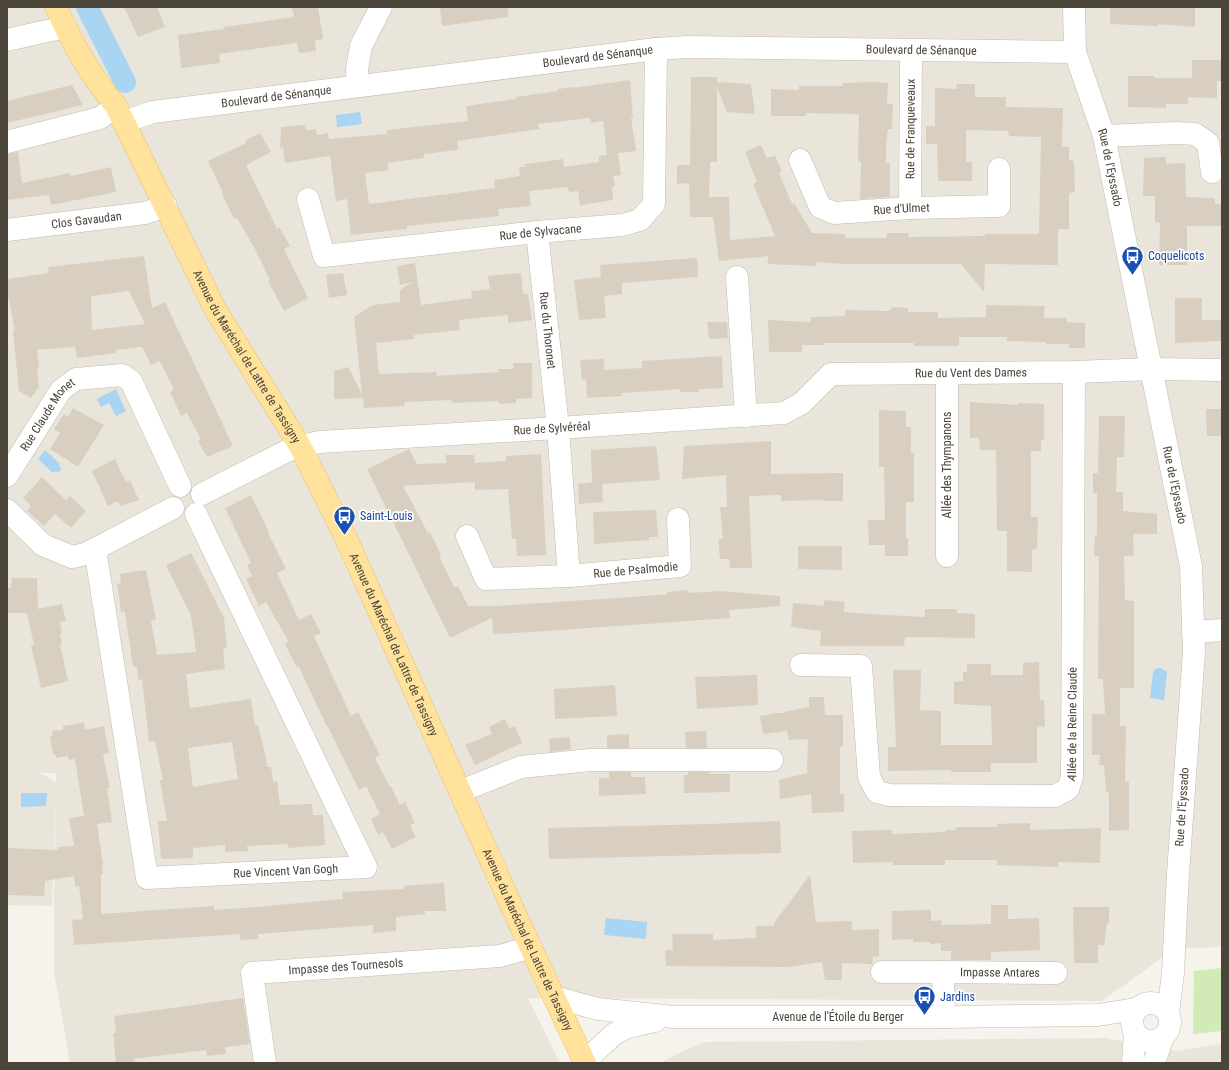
<svg xmlns="http://www.w3.org/2000/svg" width="1229" height="1070" font-family="'Roboto Condensed',sans-serif">
<style>
.residential{fill:#eae5da}
.green{fill:#d2eab5}
.water{fill:#a9d4f2}
.lines{fill:none;stroke-linecap:round;stroke-linejoin:round}
.canal{stroke:#a9d4f2;stroke-width:22}
.building{fill:#d8cfc1;fill-rule:evenodd}
.minor-casing{stroke:#c2bbae;stroke-width:23}
.major-casing{stroke:#e6c16a;stroke-width:23}
.minor{stroke:#fff;stroke-width:22}
.major{stroke:#ffe39c;stroke-width:22}
.labels{text-anchor:middle;stroke-width:3.5;stroke-linejoin:round;paint-order:stroke}
.street-label{font-size:12px;fill:#4b4439;stroke:#fff}
.transit-label{font-size:12px;fill:#164399;stroke:#fff;text-anchor:start}
</style>
<rect width="100%" height="100%" fill="#f6f3ec"/>
<path class="residential" d="M7,7H1222V947L1174,949L1102,1001L528,998L560,1063H70L54,972V899L56,773H38L51,778L56,783L52,906L7,905Z
M1104,1038L1175,1051L1222,1044V1063H662L665,1060L703,1042Z"/>
<path class="green" d="M1222,968V1031L1193,1034L1194,971Z"/>
<path class="water" d="M360,112L362,124L337,127L336,115Z
M116,389L126,411L116,416L109,403L101,407L97,399Z
M45,450L60,464L59,465L61,469L59,472L55,471L53,473L38,459Z
M1157,668H1160L1167,672L1164,700L1150,698L1153,672Z
M21,793H47L46,806L21,807Z
M606,918L647,922L646,939L604,935Z"/>
<g class="lines">
<path class="canal" d="M87,7L125,82"/>
</g>
<path class="building" d="M124,7H157L165,27L138,37Z
M292,7H318L323,39L315,40L316,51L299,53L297,43L219,54L220,63L181,68L178,35L224,29V27L294,17Z
M440,7H508V17L442,26Z
M1110,7H1195V27L1158,24V26L1110,24Z
M1192,60H1222V81H1217V98L1188,97V104H1166V108L1128,107V76H1154V78H1192Z
M691,77H717V82L751,84L755,114L727,112L717,88V162H710L709,197H729L730,240L775,236L753,184L757,182L745,152L761,145L767,158L775,156L782,171L779,173L792,204L794,203L812,233L845,234V238H887V233H908L909,237L985,236V234H1039L1041,137L1009,136L1008,131L966,130V162H972V181H938L937,144H926V126H935V88L957,89L956,84H975V97H1006V107L1063,108L1062,147H1069V160L1074,161L1075,192L1069,193V229H1058V265L985,264L984,292L961,264H844L816,262V266L768,264V256L719,261L713,217H690L689,183L677,184V165H690Z
M630,80L633,118H631L636,151L618,153L621,175L613,176L615,186L612,187L613,200L580,205L578,191L569,192L568,187L529,191L531,206L498,209L499,216L407,226V229L351,235L347,199L336,201L330,156L285,163L283,147L280,148L281,127L305,125L306,130L316,129L317,135L328,133L329,139L387,134V130L468,121L466,106L516,99V97L558,91V89L573,87V88ZM590,118L591,123L603,121L607,155L599,156V162L564,167L563,159L525,164V167H519L520,176L494,180L495,188L369,204L365,173L389,170L387,163L424,158V154L458,150L457,141L539,129L538,124Z
M872,82L888,83L887,104H893L892,129H888L886,144V163H890V197L860,199L861,162H858L859,114L806,113V116H771V89L799,90V86H843V83Z
M72,85L83,105L7,123V101Z
M260,133L271,152L246,165L277,229L280,228L290,246L284,249L308,298L284,311L268,281L270,280L255,249L237,218L234,219L222,194L223,193L208,161L246,143V140Z
M18,152L22,183L70,173L71,176L111,167L116,192L51,205L49,195L7,200V154Z
M1166,157V164L1185,163L1186,197L1215,198V204H1222V226H1187V265H1159L1160,223L1155,222V196H1143L1144,158Z
M144,256L152,308L165,302L233,446L207,457L198,441L201,439L187,413L181,416L170,392L174,389L160,361L151,365L142,347L116,350V353L77,358L75,347L37,350L39,368H37L39,387L31,398L19,391L13,331H15L9,299H7V279L49,273L48,267ZM129,291L145,324L92,330L91,296Z
M697,258L698,277L622,283V294L604,296L606,318L579,320L574,280L601,277L600,265Z
M415,263L421,305L472,298L471,291L490,289L488,276L521,273L523,294H528L532,320L508,323V315L459,320L460,330L414,335V339L376,343L379,374L437,372L436,376L498,372V369H513V363H532V398L516,399V403L499,404L498,401L452,403L451,400L404,402L405,406L364,408L363,398L334,399V371L348,367L362,394L354,317L373,305L400,302V290L412,282L400,285L397,266Z
M343,273L347,295L329,298L326,275Z
M1175,298H1202V320H1222V341L1175,343Z
M986,305L1045,306L1044,318H1067V322L1085,323V348H1069V344H1046V342L1007,341V337H959V346H914V343H824V345H802V352H769L768,320L811,322V317L845,316V310L888,311L893,307L908,308V312H938V318L986,317Z
M707,322H727L728,338L709,339Z
M722,356L723,388L699,389V392H680V389L655,391L621,393L622,396L587,398L586,379L582,380L580,360L604,359V370L642,368V361Z
M970,402L1018,405V403L1044,404V440H1041V451H1031V517H1038L1037,549L1032,550V572L1007,571V531H997L996,450H980L979,438H970Z
M73,408L104,425L78,467L50,449L60,433L54,429L64,414L68,417Z
M1206,409H1222V436H1207Z
M879,410L906,411V427H911V453H914V502H906V538H908V556H885V545H869L868,520H885L884,467H879Z
M1099,416H1125L1124,457H1117L1116,492H1123V511L1157,514V534H1133L1134,556H1124L1125,600L1134,601V688H1120V726H1126L1125,782H1129V830L1109,831V793L1106,792L1104,765H1099L1100,755H1092V714H1105L1103,679H1098L1099,556H1094L1095,535H1097V493H1093V473H1098Z
M771,441V474L843,473V501H823V500L781,501V495L749,496L752,568H730L729,559H720L719,550V539H723L720,507H727L726,475L682,479L684,446Z
M656,446L660,480L602,484L603,502L579,504L578,484L592,482L591,450Z
M409,449L417,464L446,463V455H474L475,463L506,461V456L541,454L546,555L517,556L516,539H512L508,489L475,490V482L403,486L428,533L430,532L441,555L439,556L454,587L458,586L468,606H497L645,596L667,594V592L688,590L689,593L720,591L780,596V606L729,610L730,618L533,632L493,634L492,618L450,638L367,469Z
M115,459L126,482L130,480L139,500L120,506L118,501L108,506L92,471Z
M42,477L66,500L70,496L86,511L71,528L55,514L44,526L27,511L31,506L23,498Z
M251,495L269,532L268,533L286,569L277,573L299,620L311,614L321,633L314,636L351,716L358,712L380,755L375,758L390,787H391L400,805L405,802L415,823L410,825L416,837L392,849L383,832L378,835L371,819L380,814L366,786L359,790L328,727H327L299,667L297,668L285,644L289,642L266,602L259,606L246,579L252,576L247,565L251,563L225,508Z
M656,510L658,537H649V540L594,544L593,512Z
M798,546H842V570L798,569Z
M191,553L224,618L227,648L223,649L225,669L186,674L190,708L251,699L255,726L258,725L265,754L267,767H271L273,782L277,781L280,805L312,804L313,815H323L325,845L288,848V844L247,846L248,851L225,852V845L193,848V858L161,859L158,821H167L160,780H163L155,741L149,742L142,679L138,680L137,667H133L125,612H121L117,583L121,584L120,574L146,570L156,620L151,621L157,655L196,652L191,616L166,565ZM232,742L238,779L193,787L188,748Z
M12,578H37L38,609L62,604L66,621L60,622L62,633L60,634L62,644H60L68,681L41,688L31,646L34,645L27,613H7V588H11Z
M824,600L845,602L844,612L887,615L925,617V609H957V613L975,614V638L905,637L904,646H820L821,631L791,627L793,603L824,606Z
M1039,662L1040,700L1044,701L1045,727L1037,726V763H991V772H951V770L888,771V747H896L893,670H921L920,710L941,711V745H992L991,706L954,704V682L963,681V672H967V664H991V675H1023V663Z
M757,675L758,705L697,709L695,677Z
M615,685L617,716L555,719L554,689Z
M809,697H824L825,715H843V747H840V794H844V812L812,813L811,794L780,799L779,780L807,773L808,739L789,740L787,731L763,734L760,716L776,713H784V712L809,707Z
M505,719L510,729L515,726L522,743L475,765L465,745L492,734L489,727Z
M84,723L85,730L104,726L109,753L103,754L110,788L107,789L112,822L97,824L103,864H102L103,874H101V914L214,906V910L256,907L343,899L342,892L404,889V886L444,883L446,911H425V914L396,917V931L373,933V925L258,934V939L240,940V934L74,945L72,920L83,919L79,886L75,887L74,876L45,881L44,896L7,895V848L59,850L58,847L74,846L69,818L84,816L75,759L69,760L68,756L56,758V755H53L50,736H53L52,731L63,730V726Z
M706,731L707,748H686L685,732Z
M629,734V748H607V735Z
M570,737L571,749L550,752L549,739Z
M609,772H631V777H645L646,794L599,796V778H609Z
M688,772H709V774H730V792L684,793V775H688Z
M780,821L781,853L549,859L548,828L710,824Z
M1030,823V830L1101,828L1100,863L1058,862V867L997,865V860H945V865H893V862L853,863L852,831L892,830V834L945,832V830H955L956,827H997V824Z
M810,875L816,922L852,921V930L879,929V957L873,956L872,964L842,963V980H825L822,962L788,967L666,966L665,950H673L672,934H713V940L756,938V926H774V923Z
M991,905H1008V919L1039,918L1040,950L991,952V960H951V951H941V943L930,944V942H913V939L892,940V911L931,910V921L942,920L941,925L991,924Z
M1073,907H1109V923H1107L1104,945H1098V963H1074Z
M243,998L250,1044L225,1047L226,1054L207,1056L206,1050L134,1059V1063H116L113,1033H116L114,1016Z"/>
<g class="lines">
<defs>
<g id="minor">
<path id="s1" d="M1074,7L1075,52L1104,136L1191,566L1194,651L1178,873L1173,973L1168,1013"/>
<path d="M7,40L65,27"/>
<path d="M358,86L357,69L361,46L381,7"/>
<path id="s2" d="M124,122L153,112L656,49L687,47L1075,52"/>
<path d="M1104,136L1177,133L1195,134L1208,143L1212,172"/>
<path d="M7,142L100,118L116,106"/>
<path id="s3" d="M800,160L820,207L834,213L910,208L999,206V169"/>
<path id="s4" d="M308,199L324,256L537,232L622,225L640,220L654,204L656,49"/>
<path id="s5" d="M910,208L911,50"/>
<path id="s6" d="M7,230L145,213L166,206"/>
<path id="s7" d="M537,232L558,428L569,576"/>
<path d="M737,277L746,416"/>
<path d="M947,373V556"/>
<path id="s8" d="M7,476L61,390L76,379L122,375L131,381L180,486"/>
<path id="s9" d="M202,494L287,451L300,446L320,442L558,428L784,413L802,403L831,374L1074,372L1152,369L1222,370"/>
<path d="M7,510L43,545L72,557L85,554L95,549L173,508"/>
<path id="s10" d="M467,536L486,579L569,576L680,566L678,519"/>
<path id="s11" d="M95,549L147,878L366,867L196,514"/>
<path d="M1193,632L1222,630"/>
<path id="s12" d="M801,665L861,666L869,777L877,792L890,795L1055,796L1068,789L1072,777L1074,372"/>
<path d="M461,791L521,767L590,760H772"/>
<path d="M882,972H943"/>
<path id="s13" d="M554,997L598,1009L674,1017H944L1098,1015L1136,1009"/>
<circle cx="1151" cy="1022" r="19"/>
<path id="s14" d="M944,1017L943,972L1056,973"/>
<path d="M584,1062L614,1034L628,1027L655,1021"/>
<path id="s15" d="M265,1063L252,973L500,956L531,947"/>
<path d="M1133,1063L1135,1032"/>
<path d="M1154,1063L1163,1037"/>
</g>
<g id="major">
<path id="s16" d="M56,7C71,42 92,77 116,106L215,309L300,446L345,536L516,916L585,1063"/>
</g>
</defs>
<use href="#minor" class="minor-casing"/>
<use href="#major" class="major-casing"/>
<use href="#minor" class="minor"/>
<use href="#major" class="major"/>
</g>
<defs>
<symbol id="bus-pin" viewBox="-11 -11 22 30"><path d="M0 17L-7.5 6A9.5 9.5 0 1 1 7.5 6Z" fill="#1a4fb4" stroke="#fff"/><path d="M-5-6H5V4H4V6H2V4H-2V6H-4V4H-5ZM-3.5-4V0h7V-4ZM-3.5 1.2v1.5H-2V1.2ZM2 1.2v1.5H3.5V1.2Z" fill="#fff"/></symbol>
</defs>
<g fill-rule="evenodd">
<use href="#bus-pin" x="1120" y="244" width="25" height="34"/>
<use href="#bus-pin" x="332" y="504" width="25" height="34"/>
<use href="#bus-pin" x="912" y="984" width="25" height="34"/>
</g>
<g class="labels">
<g class="street-label">
<text dy="4" stroke="none"><textPath href="#s2" startOffset="803">Boulevard de Sénanque</textPath></text>
<text dy="4" stroke="none"><textPath href="#s2" startOffset="479">Boulevard de Sénanque</textPath></text>
<text dy="4" stroke="none"><textPath href="#s2" startOffset="155">Boulevard de Sénanque</textPath></text>
<text dy="4" stroke="none"><textPath href="#s5" startOffset="79">Rue de Franqueveaux</textPath></text>
<text dy="4" stroke="none"><textPath href="#s1" startOffset="166">Rue de l'Eyssado</textPath></text>
<text dy="4" stroke="none"><textPath href="#s3" startOffset="134">Rue d'Ulmet</textPath></text>
<text dy="4" stroke="none"><textPath href="#s6" startOffset="80">Clos Gavaudan</textPath></text>
<text dy="4" stroke="none"><textPath href="#s4" startOffset="277">Rue de Sylvacane</textPath></text>
<text dy="4" stroke="none"><textPath href="#s7" startOffset="99">Rue du Thoronet</textPath></text>
<text dy="4" stroke="none"><textPath href="#s16" startOffset="399">Avenue du Maréchal de Lattre de Tassigny</textPath></text>
<text dy="4" stroke="none"><textPath href="#s9" startOffset="796">Rue du Vent des Dames</textPath></text>
<text dy="4" stroke="none"><textPath href="#s8" startOffset="74">Rue Claude Monet</textPath></text>
<text dy="4" stroke="none"><textPath href="#s9" startOffset="362">Rue de Sylvéréal</textPath></text>
<text transform="translate(947 465) rotate(-90)" y="4">Allée des Thympanons</text>
<text dy="4" stroke="none"><textPath href="#s1" startOffset="490">Rue de l'Eyssado</textPath></text>
<text dy="4" stroke="none"><textPath href="#s10" startOffset="197">Rue de Psalmodie</textPath></text>
<text dy="4" stroke="none"><textPath href="#s16" startOffset="723">Avenue du Maréchal de Lattre de Tassigny</textPath></text>
<text dy="4" stroke="none"><textPath href="#s12" startOffset="447">Allée de la Reine Claude</textPath></text>
<text transform="translate(1182 807) rotate(-86)" y="4">Rue de l'Eyssado</text>
<text dy="4" stroke="none"><textPath href="#s11" startOffset="472">Rue Vincent Van Gogh</textPath></text>
<text dy="4" stroke="none"><textPath href="#s16" startOffset="1047">Avenue du Maréchal de Lattre de Tassigny</textPath></text>
<text dy="4" stroke="none"><textPath href="#s15" startOffset="185">Impasse des Tournesols</textPath></text>
<text dy="4" stroke="none"><textPath href="#s14" startOffset="102">Impasse Antares</textPath></text>
<text dy="4" stroke="none"><textPath href="#s13" startOffset="286">Avenue de l'Étoile du Berger</textPath></text>
</g>
<g class="transit-label">
<text x="1148" y="260">Coquelicots</text>
<text x="360" y="520">Saint-Louis</text>
<text x="940" y="1001">Jardins</text>
</g>
</g>
<rect width="1229" height="1070" fill="none" stroke="#4b4439" stroke-width="16"/>
</svg>
